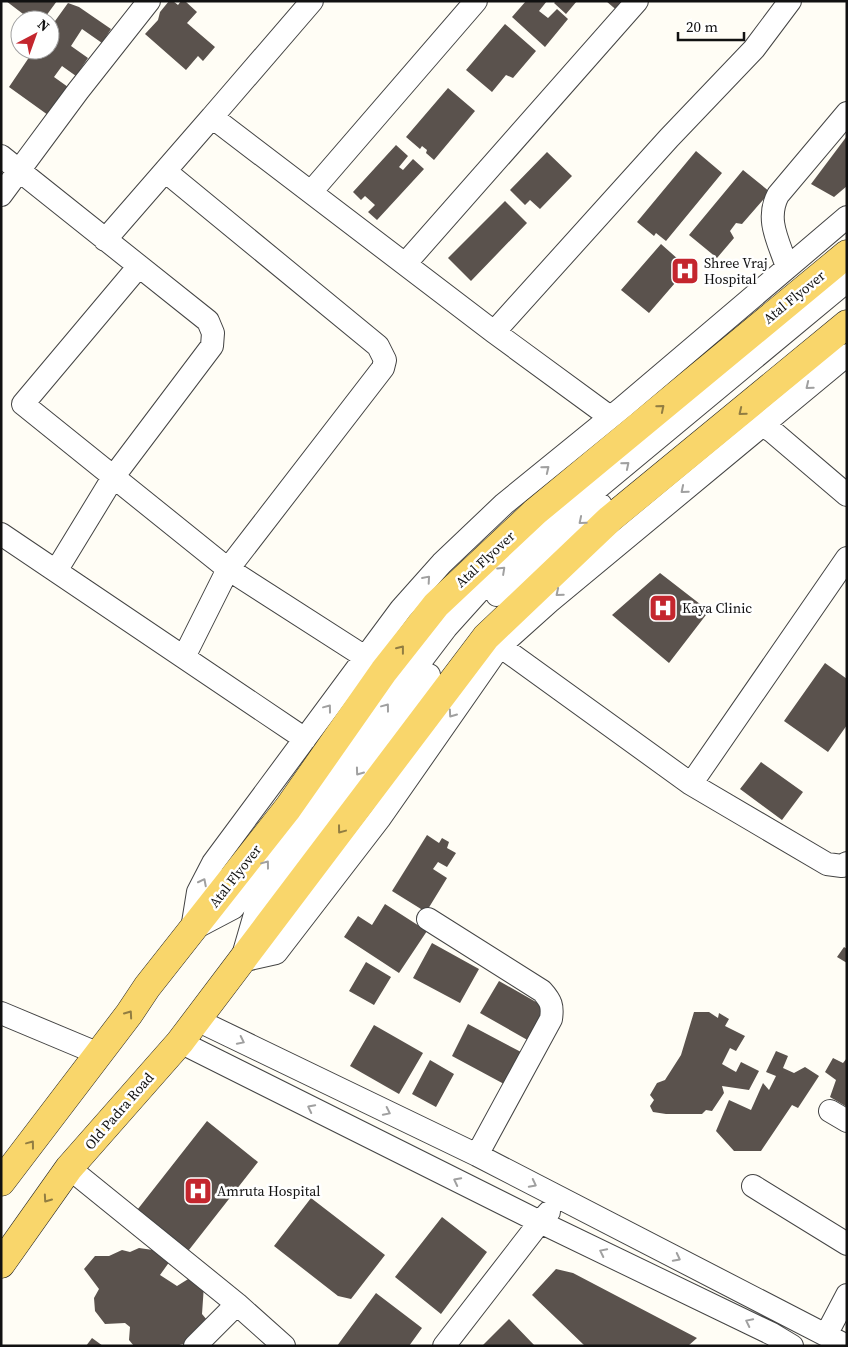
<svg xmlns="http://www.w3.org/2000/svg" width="848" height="1347" font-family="'Source Serif 4',serif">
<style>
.building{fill:#5a524d}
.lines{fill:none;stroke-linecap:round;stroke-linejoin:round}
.minor-casing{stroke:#444;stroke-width:24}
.major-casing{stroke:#222;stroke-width:29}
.minor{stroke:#fff;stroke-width:22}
.major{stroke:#f9d66b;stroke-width:28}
.oneway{stroke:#a0a0a0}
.oneway2{stroke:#917d42}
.labels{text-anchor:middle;stroke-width:5;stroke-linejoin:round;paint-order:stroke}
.poi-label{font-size:14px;fill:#111;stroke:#fff;text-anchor:start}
.street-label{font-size:14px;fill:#111;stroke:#fff}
</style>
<rect width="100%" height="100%" fill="#fffdf5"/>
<path class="building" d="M6,1H57L43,20H31Z
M169,1H173L178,5L181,1H185L197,12L187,23L215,47L203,61L198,56L186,70L145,34L158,20L160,12Z
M526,1H547L539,11L548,18L557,9L568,19L545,47L512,17Z
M556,1H577L566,14L554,3Z
M606,1H631L620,13Z
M68,3L79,7L111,29L102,43L82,29L71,46L88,58L76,76L62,66L54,77L68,87L48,115L9,87L34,50H50V28Z
M505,24L536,51L513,78L506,75L492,92L466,70Z
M448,88L475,111L434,160L426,153L427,150L422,146L420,149L406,137Z
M847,136V186L834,197L811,184Z
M396,145L408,156L399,167L403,170L413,159L424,169L377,220L368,212L375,205L365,196L361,200L353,192Z
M696,151L722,173L666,241L656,233L654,236L637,222Z
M547,152L572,176L540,209L530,200L525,205L510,190Z
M743,170L770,192L742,224L736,223L730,231L734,238L717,258L689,235Z
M505,201L527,223L471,281L448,258Z
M661,244L688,268L649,313L621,290Z
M660,573L709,611L669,663L612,615Z
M825,663L847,679V725L828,752L784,721Z
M761,762L803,792L782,820L740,789Z
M427,835L439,843L442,838L449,842L447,848L456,853L447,867L438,862L433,869L447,878L428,909H421L392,891Z
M385,904L427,931L399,973L344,937L358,916L372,925Z
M432,943L479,969L460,1003L413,978Z
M844,947L847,949V963L837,957Z
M366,962L391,977L374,1005L349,991Z
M499,981L550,1010L531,1042L480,1013Z
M694,1012H709L718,1018L719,1013L729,1019L725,1026L745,1036L736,1051L730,1048L722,1064L736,1072L741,1062L759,1071L749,1090L722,1086L724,1093L712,1111L706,1110L702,1114H666L653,1112L650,1106L654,1100L650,1095L657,1083L665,1080L681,1055Z
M468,1024L521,1052L504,1084L452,1056Z
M374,1025L423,1053L399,1094L350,1066Z
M776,1051L788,1056L783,1068L794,1073L805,1067L819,1076L798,1108L792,1105L761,1151H734L716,1131L729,1100L751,1110L763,1083L769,1090L776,1076L766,1072Z
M833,1058L843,1063L847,1058V1107L830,1097L836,1080L825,1072Z
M430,1060L454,1074L436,1107L412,1094Z
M207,1121L258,1162L185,1255L134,1214Z
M311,1198L385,1255L351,1299L338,1296L274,1246Z
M442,1217L487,1252L441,1314L395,1277Z
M139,1248L153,1250L170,1261L160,1275L177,1286L193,1276L204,1285L202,1314L207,1320L188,1343L175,1346H134L129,1340L130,1327L125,1323L105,1324L95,1311L94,1298L99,1289L84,1269L95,1256H109L122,1250L130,1252Z
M556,1269L573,1273L697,1338L688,1346H585L532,1295Z
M376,1293L422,1328L409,1346H337Z
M509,1319L535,1346L483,1345Z
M92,1338L103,1346H86Z"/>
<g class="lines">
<defs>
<path id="minor" d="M312,1L212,117L494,332L610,417
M1,156L208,321L213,333L212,346L114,476L56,571
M165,171L378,346L385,360L383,368L228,569L184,657
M311,192L476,1
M1,195L78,91L149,1
M105,240L212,117
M405,264L637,1
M139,266L23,404L228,569L365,657
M787,267C779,242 765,220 778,195L847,113
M494,332L669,138L754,49L790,1
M762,425L773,432L847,495
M1,534L305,739
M497,595L601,505
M500,646L691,784L847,558
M691,784L827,864L842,866L847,863
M428,919L542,991C551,1001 553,1006 551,1019L477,1155
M195,928L233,908L446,628L482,588L529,545L847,281
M192,929L198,892L213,863L401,609L442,563L504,504L622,408L847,217
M244,952L255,914L429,675
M241,961L276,953L380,818L500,646L549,602L847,355
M1,1013L99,1054
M197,1020L477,1155L847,1346
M180,1042L540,1222L772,1334L792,1346
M830,1111L847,1121
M69,1168L237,1304L284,1346
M753,1186L847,1244
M826,1335L847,1295
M195,1346L237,1304
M444,1346L540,1222L549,1212"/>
<path id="major" d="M1,1182L129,1014L147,987L288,808L384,671L436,605L535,512L847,254
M1,1264L69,1168L180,1042L486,637L610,519L847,324"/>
</defs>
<use href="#minor" class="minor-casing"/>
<use href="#major" class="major-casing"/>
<use href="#minor" class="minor"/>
<use href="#major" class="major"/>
</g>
<defs><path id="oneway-chevron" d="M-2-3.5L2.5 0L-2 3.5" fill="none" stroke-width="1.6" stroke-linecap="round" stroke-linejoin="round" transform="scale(1.25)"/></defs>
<g class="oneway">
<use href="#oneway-chevron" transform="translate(809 386) rotate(141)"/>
<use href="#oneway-chevron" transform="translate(626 465) rotate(-40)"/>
<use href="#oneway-chevron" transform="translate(546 469) rotate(-39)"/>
<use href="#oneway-chevron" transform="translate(684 490) rotate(140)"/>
<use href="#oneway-chevron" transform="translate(582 521) rotate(140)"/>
<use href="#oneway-chevron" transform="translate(502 570) rotate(-43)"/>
<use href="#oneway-chevron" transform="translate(427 579) rotate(-49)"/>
<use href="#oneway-chevron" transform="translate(559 593) rotate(140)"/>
<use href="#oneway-chevron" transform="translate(386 707) rotate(-53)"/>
<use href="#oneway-chevron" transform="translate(328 708) rotate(-53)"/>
<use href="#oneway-chevron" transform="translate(452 714) rotate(125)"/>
<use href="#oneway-chevron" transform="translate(359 772) rotate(126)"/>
<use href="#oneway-chevron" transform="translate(266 864) rotate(-53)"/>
<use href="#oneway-chevron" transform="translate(203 882) rotate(-63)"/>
<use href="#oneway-chevron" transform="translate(241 1041) rotate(26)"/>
<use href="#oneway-chevron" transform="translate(311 1108) rotate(-153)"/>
<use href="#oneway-chevron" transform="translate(387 1112) rotate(26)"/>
<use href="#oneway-chevron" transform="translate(457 1181) rotate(-153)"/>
<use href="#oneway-chevron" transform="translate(533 1184) rotate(27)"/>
<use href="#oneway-chevron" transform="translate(603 1252) rotate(-154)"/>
<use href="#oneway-chevron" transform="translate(677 1258) rotate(27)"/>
<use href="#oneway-chevron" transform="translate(749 1322) rotate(-154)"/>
</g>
<g class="oneway2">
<use href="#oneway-chevron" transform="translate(661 408) rotate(-40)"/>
<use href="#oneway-chevron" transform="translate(742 412) rotate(141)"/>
<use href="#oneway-chevron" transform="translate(401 649) rotate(-52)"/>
<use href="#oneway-chevron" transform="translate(341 830) rotate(127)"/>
<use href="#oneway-chevron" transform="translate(129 1014) rotate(-55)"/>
<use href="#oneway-chevron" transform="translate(31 1144) rotate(-53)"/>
<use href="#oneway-chevron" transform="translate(47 1199) rotate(125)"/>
</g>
<defs>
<symbol id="hospital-square" viewBox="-11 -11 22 22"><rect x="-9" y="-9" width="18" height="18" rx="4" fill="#c4262e" stroke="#fff"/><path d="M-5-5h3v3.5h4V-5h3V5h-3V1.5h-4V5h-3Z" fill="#fff"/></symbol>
</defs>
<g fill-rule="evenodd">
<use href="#hospital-square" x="669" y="255" width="32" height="32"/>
<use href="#hospital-square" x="647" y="592" width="32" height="32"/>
<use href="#hospital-square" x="182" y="1175" width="32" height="32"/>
</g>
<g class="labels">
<g class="poi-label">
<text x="704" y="268">Shree Vraj<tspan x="704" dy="16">Hospital</tspan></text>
<text x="682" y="613">Kaya Clinic</text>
<text x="217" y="1196">Amruta Hospital</text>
</g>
<g class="street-label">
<text transform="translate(794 297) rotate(-39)" y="5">Atal Flyover</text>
<text transform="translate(485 559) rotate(-43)" y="5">Atal Flyover</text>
<text transform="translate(235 876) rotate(-52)" y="5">Atal Flyover</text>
<text transform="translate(119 1111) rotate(-49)" y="5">Old Padra Road</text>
</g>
</g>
<rect width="848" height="1347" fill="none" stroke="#111111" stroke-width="5"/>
<g transform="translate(35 35) rotate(41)"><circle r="24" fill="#ffffff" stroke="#a0a0a0"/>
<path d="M0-4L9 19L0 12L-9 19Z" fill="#c4262e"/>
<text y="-8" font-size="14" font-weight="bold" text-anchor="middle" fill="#111111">N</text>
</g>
<path d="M678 32v8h66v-8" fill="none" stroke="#111111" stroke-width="2.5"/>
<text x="686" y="32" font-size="15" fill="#111111" stroke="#ffffff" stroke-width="4" paint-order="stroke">20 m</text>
</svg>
